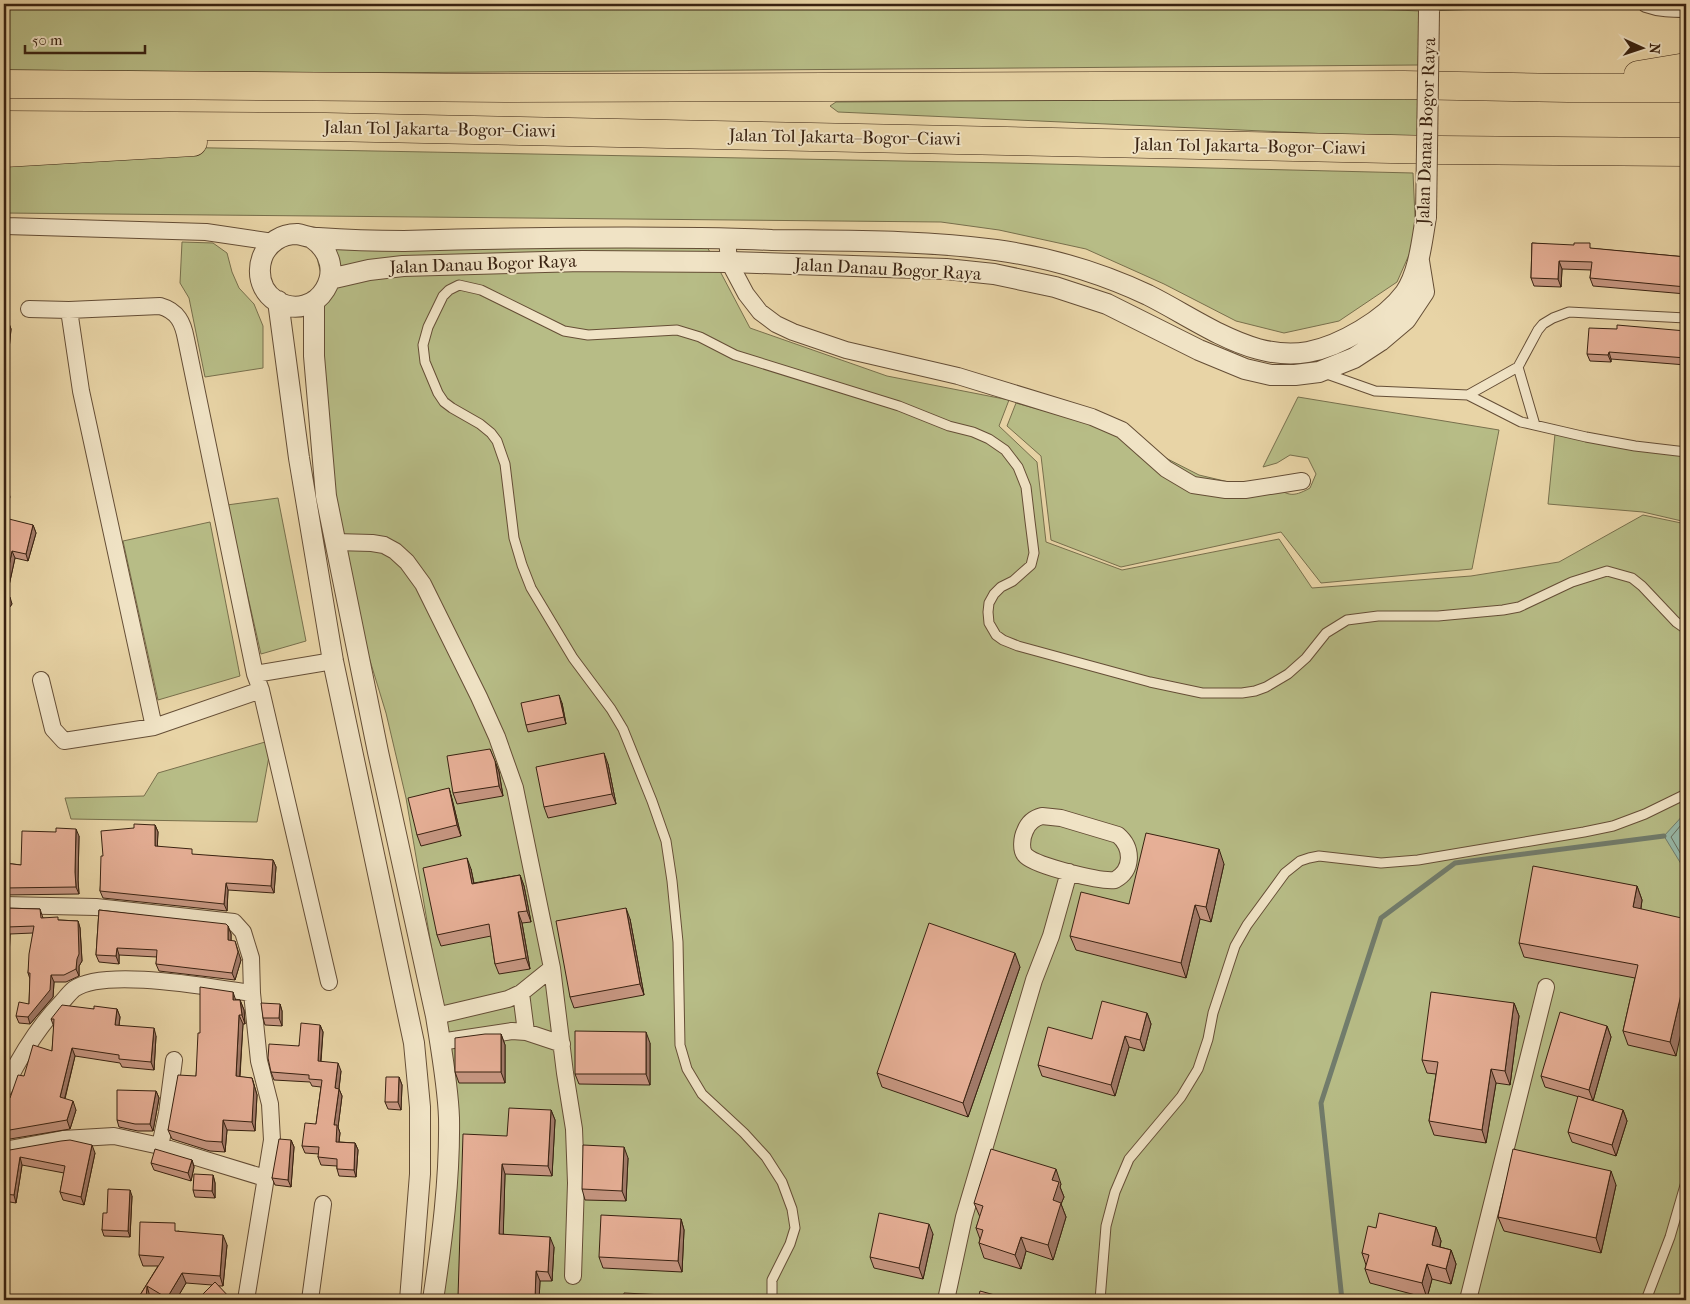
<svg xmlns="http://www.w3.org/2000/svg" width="1690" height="1304" font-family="'IM FELL French Canon',serif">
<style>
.green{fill:#b7bc86;stroke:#786f4c}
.water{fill:#97b8a8;stroke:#717c6c}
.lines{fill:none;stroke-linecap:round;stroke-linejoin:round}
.shore{stroke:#686d5c;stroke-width:1}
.stream{stroke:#717c6c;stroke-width:5}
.service-casing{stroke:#654e36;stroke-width:11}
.minor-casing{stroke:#654e36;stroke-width:18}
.tertiary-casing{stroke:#654e36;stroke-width:22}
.motorway-casing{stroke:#392211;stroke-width:29}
.service{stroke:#f0e3c5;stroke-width:9}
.minor{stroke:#f0e3c5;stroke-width:16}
.tertiary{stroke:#f0e3c5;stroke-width:20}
.motorway{stroke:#e8d4a6;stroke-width:28}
.tertiary-bridge-casing{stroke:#654e36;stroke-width:22;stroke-linecap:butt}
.tertiary-bridge{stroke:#f0e3c5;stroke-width:20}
.wall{fill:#c69681;stroke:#392211}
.shaded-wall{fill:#a17a69;stroke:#392211}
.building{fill:#e6af96;stroke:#392211}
.labels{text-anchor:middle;stroke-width:4;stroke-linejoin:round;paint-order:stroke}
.street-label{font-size:18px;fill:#392211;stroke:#f0e3c5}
</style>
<rect width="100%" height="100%" fill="#e8d4a6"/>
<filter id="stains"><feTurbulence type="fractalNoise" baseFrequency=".004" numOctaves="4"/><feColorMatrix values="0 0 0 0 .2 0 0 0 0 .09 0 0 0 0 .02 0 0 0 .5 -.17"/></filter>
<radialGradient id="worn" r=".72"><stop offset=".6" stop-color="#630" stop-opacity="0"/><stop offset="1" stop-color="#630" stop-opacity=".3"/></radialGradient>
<path class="green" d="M4,4H1239L1421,11L1418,65L361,73L4,70Z
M1428,4H1606L1429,11Z
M1419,98V138L838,112L830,106L836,102Z
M4,144L1007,163L1413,173L1416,239L1397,282L1339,321L1284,333L1236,321L1164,284L1086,249L999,230L941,222L4,213Z
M312,238L703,239L750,328L887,376L1009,400L999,426L1037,462L1046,542L1122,570L1279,539L1312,588L1471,576L1559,562L1643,515L1686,524V1300H432L446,1092L434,962L406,798L386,713L368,654L316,435V300L325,290Z
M182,242L213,243L227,253L232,272L239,288L254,304L263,326V368L205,377L189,298L180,283Z
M1298,397L1499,430L1472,569L1321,583L1281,532L1121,567L1051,540L1041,456L1007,426L1016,403L1107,428L1199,475L1237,484L1272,483C1287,496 1292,498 1310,488L1316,474L1308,458L1290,455L1277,463L1263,467Z
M1555,434L1686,448V522L1643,512L1548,504Z
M278,498L306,641L261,654L227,505Z
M210,522L240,676L158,700L123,541Z
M272,740L257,822L71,819L65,798L144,796L158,773Z"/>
<path class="water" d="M1686,812V872L1664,836Z"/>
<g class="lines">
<path class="shore" d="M1686,819L1671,837L1686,863"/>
<path class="stream" d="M1342,1300L1321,1103L1381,918L1455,863L1664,836"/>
<defs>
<path id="service" d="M1518,367L1535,425
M1324,373L1375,391L1468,395L1521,422L1586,437L1635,446L1686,452
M1468,395L1518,367L1538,330L1543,324L1553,318L1569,312L1686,318
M772,1300V1280L790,1244L795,1228L792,1209L782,1182L766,1157L744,1133L702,1094L687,1069L680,1045L678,942L672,881L666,841L652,801L623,729L611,709L573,658L531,588L522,565L514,538L505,464L497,441L491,433L480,424L452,408L444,402L438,393L425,362L423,345L428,327L443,296L449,290L459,285L481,290L564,331L588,335L677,330L700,337L735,355L899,406L949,426L973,432L989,439L1005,450L1018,467L1026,487L1030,521L1034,553L1031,565L1013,581L1001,587L994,594L989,603L988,612L989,623L996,635L1003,640L1018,646L1150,682L1202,693H1242L1255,691L1266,687L1288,674L1306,658L1326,633L1347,620L1378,616H1438L1503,610L1519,607L1572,582L1607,571L1632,578L1642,586L1676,622L1686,629
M1100,1300L1106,1226L1115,1192L1129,1159L1181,1097L1198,1069L1208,1039L1213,1013L1235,946L1247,925L1285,873L1300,861L1309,858L1319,856L1381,863L1418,860L1584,832L1613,826L1645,814L1686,794
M1646,1300L1670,1237L1686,1182"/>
<path id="minor" d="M1646,4C1660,9 1672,9 1686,9
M4,224L6,226L206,232L273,242
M727,238L729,262L746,294L760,312L776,324L793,332L846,350L958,376L1092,417L1122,430L1166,469L1193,485L1226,490H1245L1302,481
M29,309L69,310L160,306C178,311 183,323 186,339L255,674L261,690L154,727L64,741L53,729L41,680
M69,310L81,391L154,727
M335,542L372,543L384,545L395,551L407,562L423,584L479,697L497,737L515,788L552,968L565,1073L574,1129L576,1183L573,1276
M255,674L333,661
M261,690L329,982
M1042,816L1061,818L1118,835C1133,848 1133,870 1115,880C1100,882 1037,866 1026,856C1020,851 1022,837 1025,831C1028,823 1034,818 1042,816Z
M4,905L96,907L234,922L243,932L251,958L252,993L259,1061L270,1104L272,1140L246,1300
M521,993L526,1032
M436,1016L508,999L521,993L552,968
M440,1042L512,1031L526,1032L562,1044
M4,1089C19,1058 37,1028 61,1003C65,999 69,993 74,989C105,967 213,988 252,993
M160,1146L167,1113L174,1060
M4,1150L63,1139L114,1136L160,1146L265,1178
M310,1300L323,1204
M946,1300L964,1217L1034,980L1051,936L1069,872
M1468,1300L1546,987"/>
<path id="tertiary" d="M312,238C354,267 317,325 276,301C254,287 255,254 276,240C282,236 289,234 297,234C304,235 310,238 318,238C346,240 376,241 404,241C503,238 602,237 700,238C724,238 748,239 772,240C847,241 922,240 996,250C1047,257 1101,273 1148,295C1184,313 1219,338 1258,349C1273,353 1292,355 1308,352C1340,346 1385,320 1405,293C1419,273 1422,240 1426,217
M330,279L369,270L403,266L582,261L729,262L946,269L994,274L1055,287L1107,304L1199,350L1245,369L1271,375H1295L1319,372L1354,358L1380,341L1406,319L1424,292L1419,261
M278,301L299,458L333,661L414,1043L420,1107V1174L410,1300
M314,301V356L326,496L378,752L436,1016C441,1048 448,1086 449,1118C450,1179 442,1240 433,1300"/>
<path id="motorway" d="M1638,75L1686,67
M4,84L505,88L1404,85L1568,88H1686
M4,125L326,127L1439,150L1686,152
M4,153L193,142"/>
</defs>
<use href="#service" class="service-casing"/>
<use href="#minor" class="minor-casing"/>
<use href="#tertiary" class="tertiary-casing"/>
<use href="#motorway" class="motorway-casing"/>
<use href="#service" class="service"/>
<use href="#minor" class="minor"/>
<use href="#tertiary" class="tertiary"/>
<use href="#motorway" class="motorway"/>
<defs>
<path id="tertiary-bridge" d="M1426,217L1429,11"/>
</defs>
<use href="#tertiary-bridge" class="tertiary-bridge-casing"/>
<use href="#tertiary-bridge" class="tertiary-bridge"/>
</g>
<path class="wall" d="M1532,243L1686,257V294L1593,286L1590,278L1591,270L1562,269L1561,287L1534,286L1531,278Z
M4,321H8L11,329L8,360H4Z
M1686,331V365L1611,359V362L1590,361L1587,354Z
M4,522L33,525L36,533L28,561L15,558L7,595L12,604L4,615Z
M562,703L566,724L528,732L526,725Z
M490,749L499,772L503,796L457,804L453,793Z
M608,764L616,804L548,818L544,807Z
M449,788L452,799L461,836L421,846L417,835Z
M155,825L158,832L157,846L195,855L273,860L276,867L274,893L228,890L227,911L103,898L100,891L103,856L134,828Z
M79,836L78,880L79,894L4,895V863L21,865Z
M1224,864L1211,922L1200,919L1186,978L1076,950L1070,936L1129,904Z
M471,869L474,883L520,875L524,886L531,922L522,923L530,969L499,974L495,964L491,936L441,946L437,935Z
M1637,886L1642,900L1641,908L1676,1056L1628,1045L1623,1031L1635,978L1524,957L1519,943Z
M4,908L40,909L43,918L59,920L78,921L80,928L82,961L79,966V976L66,982H54L53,997L30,1024L19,1023L16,1016L29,1004L30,979L28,973L33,933L10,934L9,960H4V963Z
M99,910L228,926L231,934V940L241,960L235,980L159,971L156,964L157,957L119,955V964L99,962L96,955Z
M630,919L644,995L574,1008L570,997Z
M1020,967L968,1117L882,1087L877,1073Z
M236,1000H240L244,1010L245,1024H243L240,1077L252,1078L257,1095L255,1131L227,1130L225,1152L210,1151L172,1139L168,1130L196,1076L200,1033Z
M1514,1003L1519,1016L1510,1085L1496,1083L1486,1143L1434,1135L1429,1121L1436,1074L1427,1073L1422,1060Z
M280,1004L282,1011V1026L265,1025L263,1018Z
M94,1009H117L120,1017L119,1026L156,1036L154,1070L122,1067L120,1063L75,1056L65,1099L76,1110L70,1129L4,1140V1097L10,1098L24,1076L52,1051L54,1027L51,1019Z
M1147,1013L1151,1024L1144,1051L1129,1047L1115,1096L1042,1076L1038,1065Z
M320,1025L323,1032L321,1062L341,1071L339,1089L342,1096L338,1127L340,1133L339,1142L355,1143L358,1150L356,1177L339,1176L337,1169V1166L321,1165L318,1157L319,1154L305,1153L302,1146L316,1124L321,1087L312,1086L310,1082L274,1080L271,1072Z
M1607,1026L1611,1037L1593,1101L1545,1087L1541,1076Z
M501,1034L505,1045V1083H459L455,1072Z
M650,1043V1085L579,1084L575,1074Z
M399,1077L402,1085L401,1110L388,1109L385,1102Z
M156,1091L159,1098L153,1131H138L119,1127L117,1120Z
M551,1110L555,1120L552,1176L505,1174L503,1234L554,1247L552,1281H540L539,1300H459L458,1297L507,1136Z
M1623,1110L1627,1121L1616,1156L1572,1142L1568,1132Z
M291,1140L294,1147L291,1187L275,1185L272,1178Z
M4,1151L95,1153L84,1205L63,1200L60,1192L64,1173L22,1165L16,1203L4,1201Z
M628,1158L626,1201L585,1200L582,1189Z
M192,1160L194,1167L191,1181L154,1170L151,1163Z
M213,1175L215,1183V1198L195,1197L193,1190Z
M1061,1184L1060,1187L1064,1197L1061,1204L1066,1217L1053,1260L1026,1251L1021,1269L984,1258L979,1243L980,1239L976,1228L980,1217L974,1203Z
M1616,1185L1601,1253L1504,1231L1498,1217Z
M132,1196L130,1237L104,1236L102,1230L107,1213Z
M681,1219L684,1230L682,1272L603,1268L599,1257Z
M1436,1227L1441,1241L1440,1247L1451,1250L1456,1264L1451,1284L1432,1279L1427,1298L1370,1283L1365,1269L1366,1265L1362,1253L1376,1228Z
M178,1231L227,1245L223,1286H218L232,1300H200L199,1298L212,1285L186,1283L176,1300H157L150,1297V1300H137L158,1266H143L139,1255Z
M933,1234L923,1279L874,1268L870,1257Z"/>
<path class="shaded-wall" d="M1559,261L1562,269L1561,287L1558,279Z
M8,321L11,329L8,360L5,353Z
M1609,352L1611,359V362L1608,355Z
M8,490L10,497L4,517V501Z
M33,525L36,533L28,561L26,554Z
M12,551L15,558L6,599L4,591Z
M10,597L12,604L4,615V604Z
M559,695L562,703L566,724L564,717Z
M604,753L608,764L616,804L612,794Z
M495,761L499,772L503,796L499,786Z
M449,788L452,799L461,836L457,825Z
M155,825L158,832L157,853L155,846Z
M76,829L79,836L78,880L79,894L76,887L75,872Z
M1219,849L1224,864L1211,922L1206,907Z
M467,858L471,869L476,895L472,884Z
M273,860L276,867L274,893L271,886Z
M520,875L524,886L531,922L527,911Z
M226,883L228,890L227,911L224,904Z
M1637,886L1642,900L1639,921L1633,907Z
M1195,905L1200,919L1186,978L1181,963Z
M626,908L630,919L644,995L640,984Z
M518,912L522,923L530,969L526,958Z
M78,921L80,928L82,961L79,966V976L76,969Z
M228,926L231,934V947L228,940Z
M7,927L10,934L9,960L6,953Z
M235,941L241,960L235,980L232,973Z
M117,948L119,955V964L116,956Z
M1015,953L1020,967L968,1117L963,1103Z
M1686,973V1010L1676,1056L1670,1042Z
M51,975L54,982L53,997L30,1024L28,1017Z
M233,992L236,1001L233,1000Z
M240,1000L244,1010L245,1024L242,1015Z
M1514,1003L1519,1016L1510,1085L1505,1071Z
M280,1004L282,1011V1026L279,1018Z
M117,1009L120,1017L118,1033L115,1025Z
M1147,1013L1151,1024L1144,1051L1140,1040Z
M239,1015L243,1024L239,1086L236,1076Z
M320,1025L323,1032L320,1068L318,1061Z
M1607,1026L1611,1037L1593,1101L1589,1090Z
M154,1028L156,1036L154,1070L151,1062Z
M646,1032L650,1043V1085L646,1074Z
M501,1034L505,1045V1083L501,1072Z
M1125,1036L1129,1047L1115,1096L1111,1085Z
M72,1048L75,1056L63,1105L60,1097Z
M338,1063L341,1071L338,1096L335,1088Z
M1491,1069L1496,1083L1486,1143L1482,1130Z
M399,1077L402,1085L401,1110L398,1102Z
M252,1078L257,1095L255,1131L252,1122Z
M339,1089L342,1096L338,1127L340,1133L338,1149L336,1142L334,1125Z
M156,1091L159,1098L153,1131L150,1124Z
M73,1101L76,1110L70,1129L67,1120Z
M551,1110L555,1120L552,1176L548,1166Z
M1623,1110L1627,1121L1616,1156L1612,1145Z
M223,1120L227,1130L225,1152L222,1142Z
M291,1140L294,1147L291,1187L288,1180Z
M355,1143L358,1150L356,1177L354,1170Z
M92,1145L95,1153L84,1205L81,1197Z
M624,1147L628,1158L626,1201L622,1191Z
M20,1157L22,1165L16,1203L14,1195Z
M192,1160L194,1167L191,1181L188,1173Z
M502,1164L505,1174L503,1244L499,1234Z
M1056,1169L1061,1184L1060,1187L1064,1197L1061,1204L1066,1217L1053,1260L1048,1245L1053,1200L1052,1180Z
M1611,1171L1616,1185L1601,1253L1596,1238Z
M213,1175L215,1183V1198L212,1191Z
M130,1190L132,1196L130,1237L128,1231Z
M681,1219L684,1230L682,1272L678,1261Z
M929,1224L933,1234L923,1279L919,1268Z
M1436,1227L1441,1241L1437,1259L1432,1245Z
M223,1235L227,1245L223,1286L220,1276Z
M550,1237L554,1247L552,1281L548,1272Z
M1021,1237L1026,1251L1021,1269L1015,1255Z
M1451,1250L1456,1264L1451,1284L1446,1269Z
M1427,1264L1432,1279L1427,1298L1422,1283Z
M536,1271L540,1281L539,1300H535V1299Z
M182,1273L186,1283L176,1300H168L167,1298Z
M147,1286L150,1297V1300H146Z"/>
<path class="building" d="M1532,243L1574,245V243H1590V248L1686,257V287L1590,278L1592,262L1559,261L1558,279L1531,278Z
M4,321H8L5,353H4Z
M1617,325L1686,331V358L1609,352L1608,355L1587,354L1589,328L1617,329Z
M4,489L8,490L4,501Z
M5,518L33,525L26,554L12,551L4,591V522Z
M4,592L10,597L4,604Z
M559,695L564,717L526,725L521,703Z
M490,749L495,761L499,786L453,793L447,756Z
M604,753L612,794L544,807L536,767Z
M449,788L457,825L417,835L408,798Z
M134,824L155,825V846L192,849V854L273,860L271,886L226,883L224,904L100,891L101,856H103L101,831L134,828Z
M56,828L76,829L75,872L76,887L4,888V863L21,865L22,831L56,832Z
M1146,833L1219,849L1206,907L1195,905L1181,963L1070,936L1081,892L1129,904Z
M467,858L472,884L520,875L527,911L518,912L526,958L495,964L489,924L437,935L423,868Z
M1533,866L1637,886L1633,907L1686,919V973L1670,1042L1623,1031L1638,965L1519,943Z
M4,908L40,909L41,918L58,917V920L78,921L79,954L77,959L76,969L64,975H51L50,990L28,1017L16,1016L19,1002L29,1004L30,973H28L29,954L34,926L7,927L6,953H4Z
M626,908L640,984L570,997L556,921Z
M99,910L226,924L228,926V940L235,941L238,952L232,973L156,964L157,950L117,948L116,956L96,955Z
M929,923L1015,953L963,1103L877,1073Z
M200,987L233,992V1000H240L242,1015H239L236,1076L252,1078L254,1086L252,1122L223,1120L222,1142L206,1141L168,1130L178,1075L196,1076L198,1033H200Z
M1431,992L1514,1003L1505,1071L1491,1069L1482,1130L1429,1121L1438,1062L1422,1060Z
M1102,1001L1147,1013L1140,1040L1125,1036L1111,1085L1038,1065L1048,1027L1092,1039Z
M261,1003L280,1004L279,1018H263Z
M62,1005L94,1009V1006L117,1009L115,1025L154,1028L151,1062L119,1059V1055L72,1048L60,1097L73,1101L67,1120L4,1131V1097L10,1098L18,1075L24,1076L33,1045L52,1051L54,1019H51Z
M1560,1012L1607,1026L1589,1090L1541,1076Z
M301,1023L320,1025L318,1061L338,1063L335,1088L339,1089L334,1125H337L336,1142L355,1143L354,1170L337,1169V1159L318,1157L319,1147L302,1146L305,1123L316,1124L322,1080L309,1079V1075L271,1072L268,1058L269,1044L299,1046Z
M575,1031L646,1032V1074H575Z
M485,1034H501V1072H455V1038Z
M386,1077H399L398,1102H385Z
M117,1090L156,1091L150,1124H135L117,1120Z
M1578,1096L1623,1110L1612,1145L1568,1132Z
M509,1108L551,1110L548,1166L502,1164L499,1234L550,1237L548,1272L536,1271L535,1299L458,1297L463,1134L507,1136Z
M279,1139L291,1140L288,1180L272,1178Z
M70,1140L92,1145L81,1197L60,1192L65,1166L20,1157L14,1195L4,1194V1151L61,1141Z
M583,1145L624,1147L622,1191L582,1189Z
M155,1149L192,1160L188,1173L151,1163Z
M991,1149L1056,1169L1052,1180L1059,1182L1053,1200L1061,1203L1048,1245L1021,1237L1015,1255L979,1243L983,1230L976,1228L983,1206L974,1203Z
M1513,1149L1611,1171L1596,1238L1498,1217Z
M194,1174L213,1175L212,1191L193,1190Z
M108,1189L130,1190L128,1231L102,1230L103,1213H107Z
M879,1213L929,1224L919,1268L870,1257Z
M1379,1213L1436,1227L1432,1245L1451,1250L1446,1269L1427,1264L1422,1283L1365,1269L1369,1255L1362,1253L1368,1226L1376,1228Z
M601,1215L681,1219L678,1261L599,1257Z
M140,1222L175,1223V1231L223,1235L220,1276L182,1273L167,1298L147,1286L146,1300H137L164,1257L139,1255Z
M215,1282L232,1300H201L199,1298Z
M980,1291L1013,1300H978Z
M624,1293L705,1297V1300H623Z
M30,1297L97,1300H30Z"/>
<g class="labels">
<g class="street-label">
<text transform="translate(440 129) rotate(1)" y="6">Jalan Tol Jakarta–Bogor–Ciawi</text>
<text transform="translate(1426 131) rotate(-88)" y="6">Jalan Danau Bogor Raya</text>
<text transform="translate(845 137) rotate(1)" y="6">Jalan Tol Jakarta–Bogor–Ciawi</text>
<text transform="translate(1250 146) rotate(1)" y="6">Jalan Tol Jakarta–Bogor–Ciawi</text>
<text transform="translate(483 264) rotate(-2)" y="6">Jalan Danau Bogor Raya</text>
<text transform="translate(888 269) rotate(3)" y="6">Jalan Danau Bogor Raya</text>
</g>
</g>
<rect width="1690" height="1304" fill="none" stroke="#e8d4a6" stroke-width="20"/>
<rect x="5" y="5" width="1680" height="1294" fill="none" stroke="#392211" stroke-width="2.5"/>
<rect x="10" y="10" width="1670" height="1284" fill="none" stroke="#392211"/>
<g transform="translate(1642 48) rotate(93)" stroke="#f0e3c5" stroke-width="4" paint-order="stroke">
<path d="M0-4L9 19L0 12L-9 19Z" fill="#392211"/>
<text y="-8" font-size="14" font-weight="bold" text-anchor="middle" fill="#392211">N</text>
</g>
<path d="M25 45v8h120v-8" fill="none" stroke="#392211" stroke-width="2.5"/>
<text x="32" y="45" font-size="15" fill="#392211" stroke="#f0e3c5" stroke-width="4" paint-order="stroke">50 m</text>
<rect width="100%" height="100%" filter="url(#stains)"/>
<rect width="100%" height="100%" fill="url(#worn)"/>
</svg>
